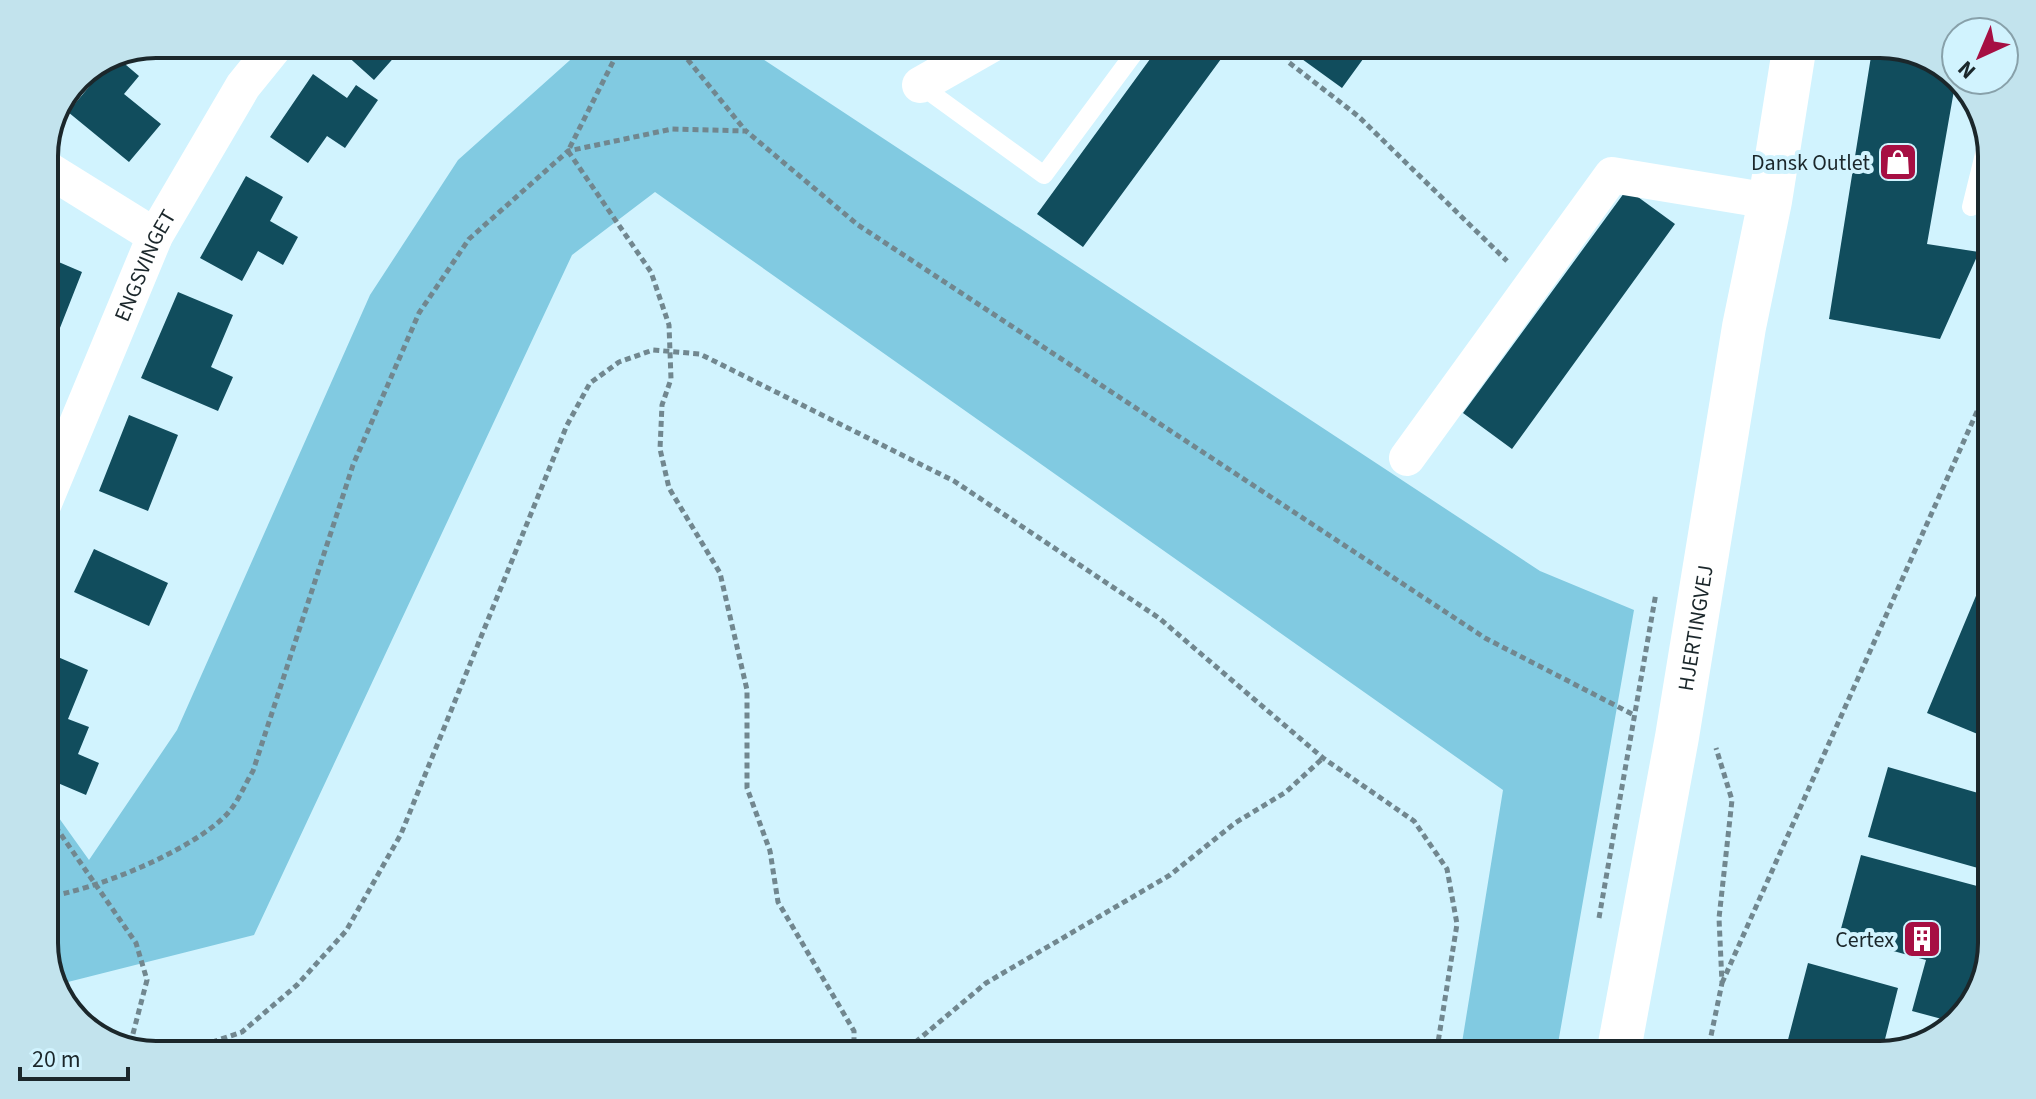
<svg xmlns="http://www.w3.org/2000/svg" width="2036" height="1099" font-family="'Source Sans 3',sans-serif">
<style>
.forest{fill:#81cae1}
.building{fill:#114d5d}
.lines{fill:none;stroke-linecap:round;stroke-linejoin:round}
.path{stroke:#71878f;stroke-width:5;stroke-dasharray:6 4;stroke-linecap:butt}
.service{stroke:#fff;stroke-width:18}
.minor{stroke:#fff;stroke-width:36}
.secondary{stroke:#fff;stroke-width:44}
.labels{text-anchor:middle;stroke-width:8;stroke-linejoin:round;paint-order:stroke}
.poi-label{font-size:22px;fill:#1b272b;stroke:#d1f3fe;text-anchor:end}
.street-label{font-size:22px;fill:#1b272b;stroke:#d1f3fe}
.rim{fill:none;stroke:#1b272b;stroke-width:4}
</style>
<rect width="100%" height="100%" fill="#d1f3fe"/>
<path class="forest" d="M588,44H740L1540,571L1634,610L1556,1055H1460L1503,790L655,192L572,255L254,935L56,985L44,951V797L89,860L177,730L370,295L458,160Z"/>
<path class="building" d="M334,44H406L374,80Z
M1161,44H1232L1083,247L1037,214Z
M1302,44H1374L1342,88L1295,54Z
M1873,44L1930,56L1956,79L1927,244L1979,252L1940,339L1829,319Z
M119,59L139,76L124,94L161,124L129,162L68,112L108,64Z
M313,74L347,98L356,85L378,100L345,148L327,136L308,163L270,137Z
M246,176L283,197L270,221L298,237L283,265L258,251L242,281L200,258Z
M1627,189L1675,224L1512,449L1463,413Z
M47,257L82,272L56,338L44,333V264Z
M178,292L233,315L211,367L233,377L218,411L141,378Z
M129,415L178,435L148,511L99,491Z
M94,549L168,583L149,626L74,592Z
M1978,591L1992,596V740L1927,713Z
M44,651L88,670L68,719L89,727L78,754L99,763L86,795L46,778L44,775V758L48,750L44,749Z
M1888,767L1992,797V872L1868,837Z
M1861,855L1992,890V943L1980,993L1953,1022L1912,1011L1926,960L1839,936Z
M1808,963L1898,988L1881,1055H1784Z"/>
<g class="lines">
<path class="path" d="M622,44L568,151L651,272L669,325L671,379L662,405L660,449L669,488L720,573L747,690V788L770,851L778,902L854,1031V1055
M675,44L745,130
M1289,44L1287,61L1358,116L1507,261
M44,810L136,943L147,980L129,1049
M44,897C94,891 194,850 228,813C238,802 245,784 253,771L353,465L419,313L469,239L568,151L672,129L746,131L858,225L1485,638L1634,715
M1599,918L1656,593
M1722,983L1992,378
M213,1042L238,1055
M174,1055L242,1032L297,985L346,931L401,834L567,425L590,383L619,362L653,350L700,354L954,481L1159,618L1323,758L1414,821L1447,869L1457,924L1436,1055
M900,1055L986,983L1170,875L1235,823L1286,792L1323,758
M1707,1055L1722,983L1719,918L1732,800L1716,748"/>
<path class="service" d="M920,85L1044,175L1141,44
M1971,207L1988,138"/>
<g class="minor">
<path d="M920,85L992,44"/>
<path d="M44,167L155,236"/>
<path d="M1407,458L1612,175L1770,201"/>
<path id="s1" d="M44,503L155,236L243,86L277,44"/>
</g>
<path class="secondary" id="s2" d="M1618,1055L1677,737L1744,327L1770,201L1795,44"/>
</g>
<defs>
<symbol id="shop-square" viewBox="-11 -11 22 22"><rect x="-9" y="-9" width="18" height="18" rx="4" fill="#a60f43" stroke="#d1f3fe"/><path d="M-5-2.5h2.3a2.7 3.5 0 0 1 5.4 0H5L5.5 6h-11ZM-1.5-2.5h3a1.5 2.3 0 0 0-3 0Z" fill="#fff"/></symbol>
<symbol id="building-square" viewBox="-11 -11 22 22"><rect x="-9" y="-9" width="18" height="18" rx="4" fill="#a60f43" stroke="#d1f3fe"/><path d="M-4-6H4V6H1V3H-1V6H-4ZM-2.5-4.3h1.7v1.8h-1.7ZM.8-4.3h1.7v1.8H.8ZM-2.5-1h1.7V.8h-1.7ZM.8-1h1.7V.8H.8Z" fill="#fff"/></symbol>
</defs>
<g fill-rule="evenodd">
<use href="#shop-square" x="1876" y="140" width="44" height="44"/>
<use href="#building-square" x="1900" y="917" width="44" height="44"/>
</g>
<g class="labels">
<g class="poi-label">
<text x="1870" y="170">Dansk Outlet</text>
<text x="1894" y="947">Certex</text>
</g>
<g class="street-label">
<text dy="8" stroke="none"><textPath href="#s1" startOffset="258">ENGSVINGET</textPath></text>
<text dy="8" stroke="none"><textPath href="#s2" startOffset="434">HJERTINGVEJ</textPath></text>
</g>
</g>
<path d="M0 0H2036V1099H0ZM156 58H1880A98 98 0 0 1 1978 156V943A98 98 0 0 1 1880 1041H156A98 98 0 0 1 58 943V156A98 98 0 0 1 156 58Z" fill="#c2e3ed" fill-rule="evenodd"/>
<path class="rim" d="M156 58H1880A98 98 0 0 1 1978 156V943A98 98 0 0 1 1880 1041H156A98 98 0 0 1 58 943V156A98 98 0 0 1 156 58Z"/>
<g transform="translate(1980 56) rotate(224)"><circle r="38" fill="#d1f3fe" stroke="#88a1aa" stroke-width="2"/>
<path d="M0-6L14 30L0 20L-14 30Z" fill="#a60f43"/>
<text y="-12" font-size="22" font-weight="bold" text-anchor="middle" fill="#1b272b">N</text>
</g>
<path d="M20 1067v12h108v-12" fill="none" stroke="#1b272b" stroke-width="4"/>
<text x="32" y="1067" font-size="24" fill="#1b272b" stroke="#d1f3fe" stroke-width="6" paint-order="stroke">20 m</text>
</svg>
